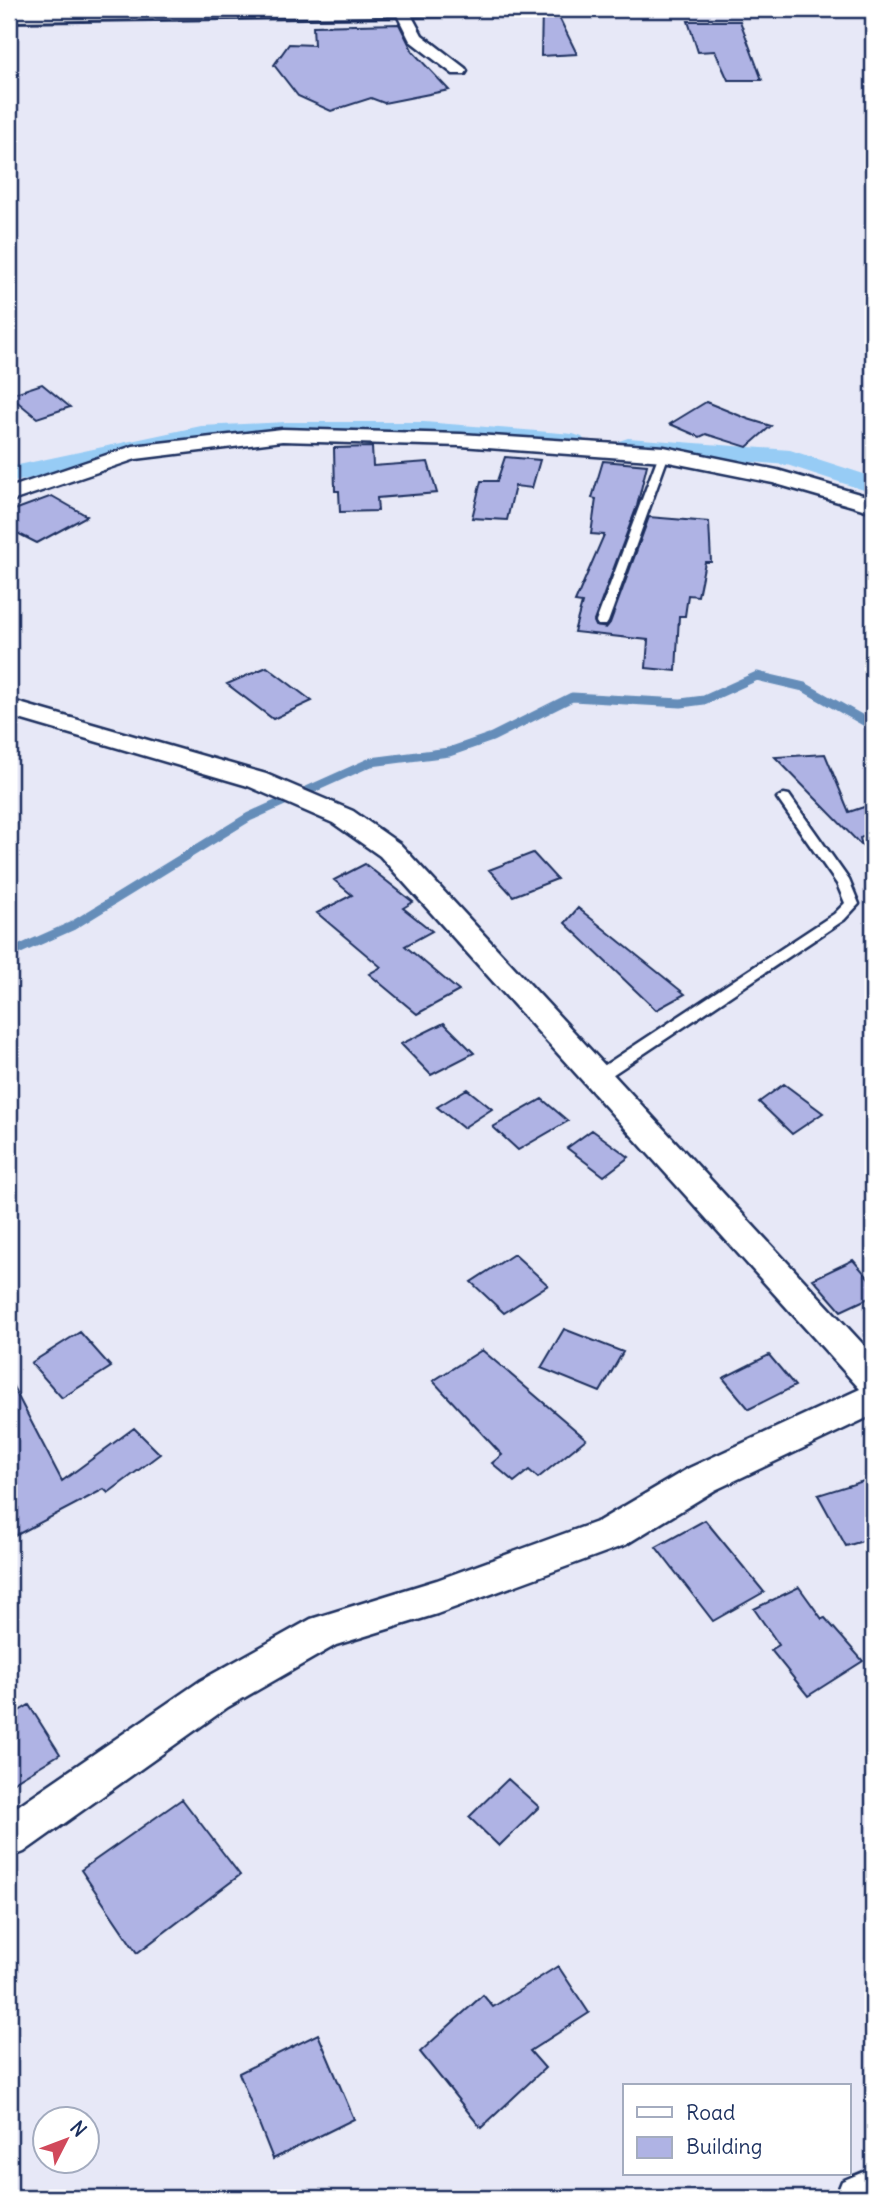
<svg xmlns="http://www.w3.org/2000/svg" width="882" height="2207" font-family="Delius,sans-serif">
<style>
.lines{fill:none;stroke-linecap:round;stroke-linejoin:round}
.stream{stroke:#658db9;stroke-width:9}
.canal{fill:#97ccf5;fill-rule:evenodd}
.building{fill:#afb3e4;stroke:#1b2f5e;stroke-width:2}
.service-casing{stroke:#1b2f5e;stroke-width:5}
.minor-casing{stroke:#1b2f5e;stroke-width:5}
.trunk-casing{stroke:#1b2f5e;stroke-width:6}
.service{fill:#fff;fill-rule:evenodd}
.minor{fill:#fff;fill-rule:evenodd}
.trunk{fill:#fff;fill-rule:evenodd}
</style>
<rect width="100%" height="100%" fill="#e7e8f7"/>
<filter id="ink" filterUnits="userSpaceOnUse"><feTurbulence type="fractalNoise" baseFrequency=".0143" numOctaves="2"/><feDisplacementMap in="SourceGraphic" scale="14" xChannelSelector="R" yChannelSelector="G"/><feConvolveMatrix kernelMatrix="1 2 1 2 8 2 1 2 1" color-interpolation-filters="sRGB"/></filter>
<g filter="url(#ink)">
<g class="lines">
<path class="stream" d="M9,954L72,926L249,817L371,762L449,752L492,737L572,697L681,703L704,700L757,676L804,687L873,726"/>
<path class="canal" d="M287,422H424L573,434L582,437L586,442L582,447L573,450L424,438H287L201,442L9,483V467L201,426Z
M628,438L790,450L873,477V493L787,465L619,451L615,446L619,441Z"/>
</g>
<path class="building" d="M542,9H555L577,54L541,56Z
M688,21H740L762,80H728L715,51L698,52Z
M399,24L413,52L449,90L384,103L371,98L331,111L298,96L274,65L289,44L314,45L313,26Z
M42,384L70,407L37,418L9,395Z
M706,402L748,419L771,426L747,447L706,434L700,437L670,424Z
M372,447L373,466L428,462L437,493L377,498L378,511L340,512L339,491H335L334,448Z
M505,457L540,460L532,488L515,486L507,520L472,518L481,481H497Z
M603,461L647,465L637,506L594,621L596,626L606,628L610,623L649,517L709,522L711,562H705L698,596L688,595L685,616H679L676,671L646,668L648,640L574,632L582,603L575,602L604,535L591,534L596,499L592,498Z
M52,496L87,516L37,543L9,529V512Z
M267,667L312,701L273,719L227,684Z
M825,754L849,812L873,804V833L860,838L862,846L775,757Z
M533,853L557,879L513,896L489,870Z
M365,864L413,902L403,908L432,931L405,946L459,991L417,1014L369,974L381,967L317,913L352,895L334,880Z
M578,908L685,994L656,1010L565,923Z
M444,1023L474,1053L431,1075L401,1044Z
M784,1084L823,1113L792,1134L759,1102Z
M467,1089L492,1109L463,1128L437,1107Z
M542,1099L568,1121L518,1150L493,1127Z
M592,1130L629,1157L604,1176L567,1148Z
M514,1254L548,1285L504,1313L471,1282Z
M853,1260L873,1283V1296L841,1311L813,1279Z
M564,1329L623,1352L600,1392L541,1368Z
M80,1332L111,1367L62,1398L31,1363Z
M482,1350L586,1439L538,1478L529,1470L514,1482L492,1463L502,1455L433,1381Z
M769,1355L795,1386L749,1409L723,1378Z
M9,1379L62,1481L134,1428L160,1454L108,1493L104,1489L9,1539Z
M873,1478V1538L846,1546L818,1495Z
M705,1520L764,1592L713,1621L656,1547Z
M799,1587L822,1619L825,1618L863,1661L808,1696L771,1650L779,1645L754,1609Z
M29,1705L60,1754L9,1785V1717Z
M508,1779L539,1807L499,1846L469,1817Z
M182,1799L240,1875L137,1953L81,1870Z
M558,1966L589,2013L530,2051L545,2068L481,2128L420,2052L483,1995L493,2007Z
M318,2034L354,2119L273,2159L239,2073Z"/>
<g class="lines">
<defs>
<path id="service" d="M664,451L669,454L608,622L606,625H598L596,622L659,454Z
M784,794L789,795L849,880L859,904L844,920L603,1081H593L590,1077L593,1073L834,914L845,903L837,884L777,798Z"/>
<path id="minor" d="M394,9H408L422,35L465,68L467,71L465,74H453L410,41Z
M282,429L461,434L664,447L777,470L873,498V512L773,483L664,461L461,446L282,441L136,459L9,502V488L133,446Z
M9,700L266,774L353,811L400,844L873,1355V1415L715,1490L625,1545L437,1614L336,1645L228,1707L24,1852L9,1858V1812L200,1681L311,1619L437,1580L599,1521L689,1468L860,1389L380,856L333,823L248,786L9,716Z
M873,2168V2198H835L842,2181Z"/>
<path id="trunk" d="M9,9H470L461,15L9,21Z"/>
</defs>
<use href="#service" class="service-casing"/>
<use href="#minor" class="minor-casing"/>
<use href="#trunk" class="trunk-casing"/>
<use href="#service" class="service"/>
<use href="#minor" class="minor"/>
<use href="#trunk" class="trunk"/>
</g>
</g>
<rect width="882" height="2207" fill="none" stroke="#fff" stroke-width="35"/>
<rect x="18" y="18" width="847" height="2172" fill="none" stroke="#1b2f5e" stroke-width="2.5" filter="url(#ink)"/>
<rect x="623" y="2084" width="228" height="91" fill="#ffffff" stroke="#a4acbf" stroke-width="2"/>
<rect x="637" y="2107" width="35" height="10" fill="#ffffff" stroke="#a4acbf" stroke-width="2"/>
<text x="686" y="2120" font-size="21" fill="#1b2f5e">Road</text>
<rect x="637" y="2137" width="35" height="21" fill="#afb3e4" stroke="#a4acbf" stroke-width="2"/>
<text x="686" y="2154" font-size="21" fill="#1b2f5e">Building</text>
<g transform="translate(66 2140) rotate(48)"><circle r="33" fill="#ffffff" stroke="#a4acbf" stroke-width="2"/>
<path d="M0-5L12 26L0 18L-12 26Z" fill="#d1495b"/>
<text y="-10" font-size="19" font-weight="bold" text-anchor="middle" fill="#1b2f5e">N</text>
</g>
</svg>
